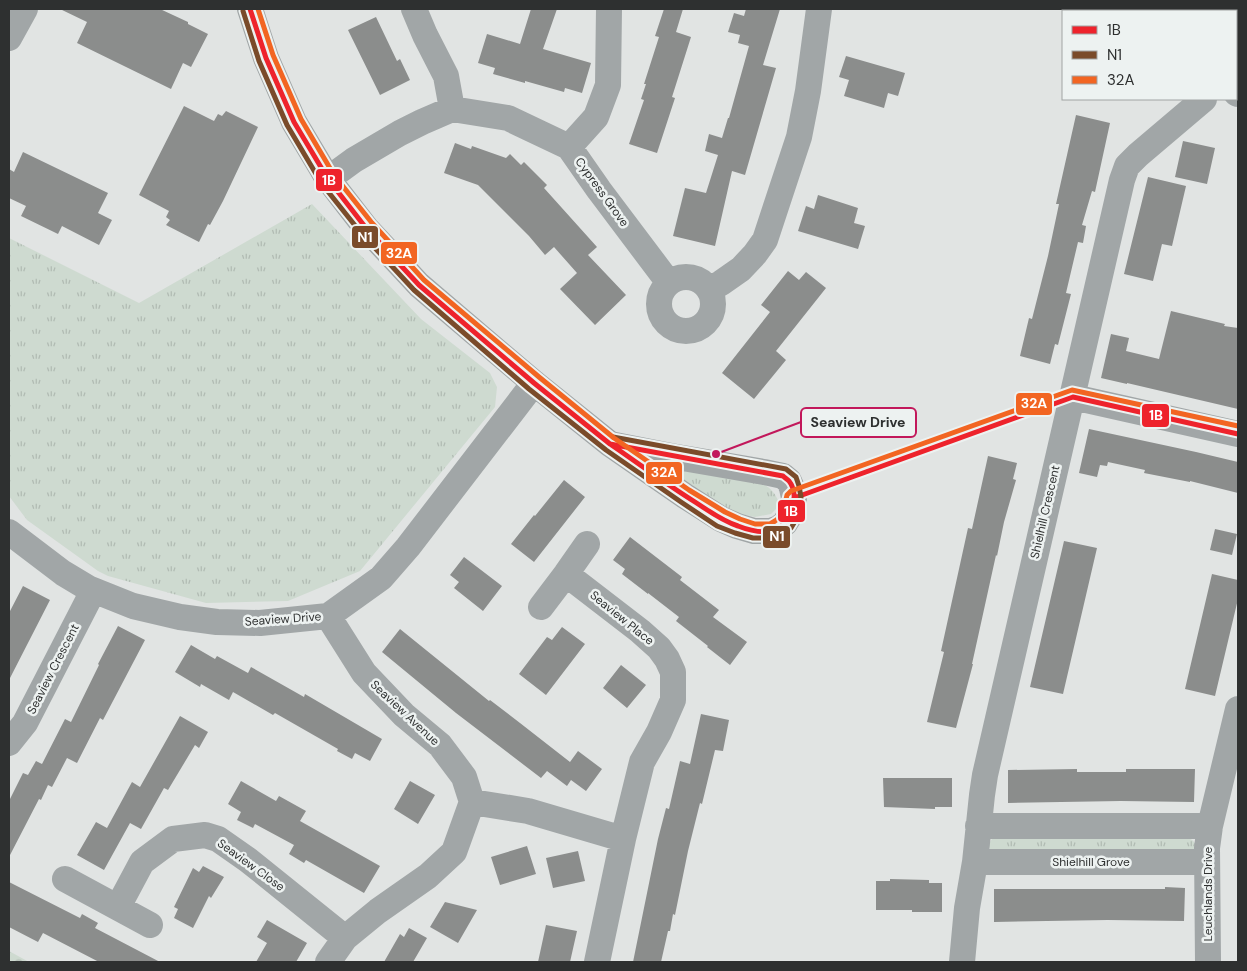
<svg xmlns="http://www.w3.org/2000/svg" width="1247" height="971" font-family="'DM Sans',sans-serif">
<style>
.grass{fill:url(#grass-tufts)}
.forest{fill:url(#forest-crowns)}
.building{fill:#8b8d8c}
.lines{fill:none;stroke-linecap:round;stroke-linejoin:round}
.minor{stroke:#a1a6a7;stroke-width:26}
.bus-1-casing{stroke:#edf2f1;stroke-width:9}
.bus-2-casing{stroke:#edf2f1;stroke-width:9}
.bus-3-casing{stroke:#edf2f1;stroke-width:9}
.bus-1{stroke:#ee232c;stroke-width:5}
.bus-2{stroke:#7a4b2a;stroke-width:5}
.bus-3{stroke:#f26522;stroke-width:5}
.labels{text-anchor:middle;stroke-width:5;stroke-linejoin:round;paint-order:stroke}
.street-label{font-size:12px;fill:#2e3030;stroke:#edf2f1}
.leader{fill:none;stroke:#c2185b;stroke-width:2}
.callout-dot{fill:#c2185b;stroke:#edf2f1;stroke-width:2}
.callout{fill:#edf2f1;stroke:#c2185b;stroke-width:2}
.callout-label{font-size:14px;text-anchor:middle;font-weight:bold;fill:#2e3030}
.line-badge{stroke:#edf2f1;stroke-width:2}
.badge-label{font-size:14px;text-anchor:middle;font-weight:bold;fill:#fff}
</style>
<defs>
<pattern id="grass-tufts" width="24" height="20" patternUnits="userSpaceOnUse" patternTransform="scale(1.25)"><rect width="24" height="20" fill="#cedad0"/><path d="M3 7l-1-3M5 7V3M7 7l1-3M15 17l-1-3M17 17v-4M19 17l1-3" fill="none" stroke="#b1bbb3"/></pattern>
<pattern id="forest-crowns" width="20" height="18" patternUnits="userSpaceOnUse" patternTransform="scale(1.25)"><rect width="20" height="18" fill="#cedad0"/><path d="M2 6a3 3 0 1 1 6 0M12 15a3 3 0 1 1 6 0" fill="none" stroke="#b1bbb3"/></pattern>
</defs>
<rect width="100%" height="100%" fill="#e1e4e3"/>
<path class="grass" d="M312,204L421,319L490,373L497,387L495,407L360,571L288,601L206,603L108,576L98,571L27,520L9,496V238L139,303Z
M672,467L764,484C771,489 776,494 779,503L776,509L771,514L755,517L736,513L674,474L672,471Z
M1189,838C1194,841 1196,843 1195,849L992,852C988,847 988,844 992,839Z"/>
<path class="forest" d="M9,951L29,962H9Z"/>
<path class="building" d="M60,9H160L188,22V24L208,34L191,67L183,63L171,89L77,43L87,22Z
M531,9H557L543,49L591,63L582,93L565,88L564,92L525,81V83L493,74L495,68L478,63L487,34L520,44Z
M664,9H683L676,32L691,37L672,97L675,98L657,153L629,144L644,100L641,99L646,84H644L659,37L655,36Z
M746,9H780L763,65L776,68L745,175L732,171L715,246L673,236L685,188L706,193L718,155L705,151L709,134L722,138L728,118H729L749,46L738,43L740,35L728,32L734,13L744,16Z
M376,17L397,61L400,59L410,80L380,95L348,30Z
M846,56L905,73L898,96L888,93L884,108L844,96L849,80L839,77Z
M184,106L214,121L218,114L222,116L226,111L258,127L223,201L210,225L208,224L199,242L166,225L170,220L166,217L169,211L139,195Z
M1076,115L1110,123L1095,192L1092,191L1082,225L1086,226L1083,243L1078,242L1066,293L1071,294L1058,345L1055,344L1050,364L1020,356L1029,318L1032,319L1048,256L1059,204H1056Z
M1183,141L1215,148L1207,184L1175,177Z
M455,143L471,149L472,146L506,158L510,154L521,165L524,162L547,185L544,188L597,247L588,255L626,295L595,325L560,289L577,273L554,247L545,255L529,236L478,185L444,173Z
M23,152L108,193L98,213L112,220L99,245L62,226L58,234L21,216L26,206L9,198V169L14,172Z
M1148,177L1186,186L1172,246L1162,244L1153,281L1124,274Z
M818,195L858,208L854,223L865,226L858,249L798,231L806,206L814,209Z
M788,271L799,280L806,272L826,288L776,351L786,360L754,399L722,373L770,312L761,305Z
M1171,311L1225,324L1224,326L1238,328V409L1127,383V384L1101,378L1111,334L1129,338L1126,351L1159,359Z
M1089,429L1196,452L1238,462V493L1190,481V482L1144,473L1145,470L1108,462L1107,466L1100,465L1097,477L1079,473Z
M988,456L1017,463L1013,479L1016,480L1004,522L997,556L996,555L972,664H973L956,728L927,722L944,652L941,651L968,528L972,529Z
M564,480L585,497L534,562L511,544L534,515L535,516Z
M1215,529L1237,534L1232,555L1210,550Z
M630,537L682,577L680,580L719,610L713,617L747,642L730,665L707,647L708,646L676,621L679,617L648,593V594L622,574L625,569L613,560Z
M1064,541L1097,548L1063,694L1030,687Z
M464,557L502,586L483,611L454,588L459,582L450,575Z
M1212,574L1238,580V599L1215,696L1185,689Z
M23,586L50,600L9,680V613Z
M118,626L145,640L103,720L100,718L77,763L67,758L52,787L48,785L41,800L39,799L9,857V801L23,773L28,775L36,761L42,764L65,719L71,722L99,665L98,664Z
M562,627L585,644L546,695L519,674L547,637L552,640Z
M400,629L489,701L490,700L520,723L570,762L578,751L602,769L586,791L571,780L567,786L547,771L541,778L456,713L382,652Z
M191,645L215,659L217,656L248,673L251,667L304,697L305,694L382,739L370,761L355,753L352,759L337,751L338,749L275,713L273,715L233,692L229,700L201,684L200,687L175,672Z
M621,665L646,685L627,708L603,688Z
M701,714L729,720L723,751L715,750L702,804L700,803L688,851L675,915L673,914L670,931H668L661,962H633L658,839L666,808L669,809L680,761L690,764Z
M180,716L208,732L199,748L195,745L168,790L164,788L141,829L130,823L104,870L77,855L96,822L107,828L132,782L140,787Z
M1077,769V772H1126V769H1195L1194,802L1121,801L1008,803V770Z
M883,778H952V807H935V809L884,807Z
M241,781L276,801L279,796L306,811L300,821L380,866L364,893L306,860L304,863L289,854L294,845L255,824L253,828L237,820L241,812L228,804Z
M410,781L435,795L418,824L394,809Z
M527,846L536,874L500,885L491,857Z
M578,851L585,881L553,888L546,858Z
M203,866L224,877L211,898L209,896L193,928L174,918L178,909L174,907L193,868L199,872Z
M890,879L929,880V883H942V912H912V910H876V881H890Z
M9,882L80,918L82,914L98,923L95,928L160,962H99L43,933L38,942L9,927Z
M1165,887L1185,888L1184,921L1108,920L994,922V889H1165Z
M445,902L477,910L458,943L430,927Z
M267,920L307,943L296,962H256L267,943L257,937Z
M546,925L577,931L570,962H538Z
M409,928L427,938L413,962H384L400,934L404,937Z"/>
<g class="lines">
<path class="minor" d="M250,9L266,58L294,122L328,179L366,228L419,285L534,383L610,444L685,496L721,519L737,526L754,531H771L779,528L785,523L790,515L794,498L792,488L789,481L783,476L764,472L671,456L610,444
M414,9L425,35L446,76L452,109
M9,38L25,9
M1236,93L1238,94
M569,147L596,117L608,85L609,9
M328,179L354,160L400,133L422,122L452,109L508,118L569,147L599,190L669,283
M659 304a27 27 0 1 1 54 0a27 27 0 1 1-54 0Z
M709,290L721,283L741,269L755,254L765,240L799,137L808,91L819,9
M1073,397L1238,434
M9,532L63,573L88,588L133,606L180,617L217,622L260,623L328,616L381,578L408,547L534,383
M566,574L640,631L659,648L667,659L673,672V700L659,732L642,762L623,839L597,962
M541,607L566,574L587,544
M328,616L364,673L404,715L440,745L464,777L472,802L454,852L428,876L378,911L345,938L328,962
M9,743L25,723L93,591
M472,802L528,811L623,839
M978,826H1210
M975,862H1207
M65,879L150,925
M118,907L142,862L173,839L205,835L218,839L248,860L345,938
M962,962L967,908L975,862L982,795L985,775L1122,180L1127,166L1138,155L1204,99
M1208,962L1207,848L1210,826L1238,709"/>
<defs>
<path id="bus-1" d="M250,9L252,15L266,58Z
M266,58L294,122L328,179L366,228L419,285
M419,285L534,383
M419,285L534,383
M534,383L610,444
M1073,397L1238,434
M610,444L783,476C785,478 787,479 789,481C801,496 791,527 771,531C760,533 748,530 738,526C722,521 709,511 695,502C666,484 638,463 610,444Z
M794,498L1073,397"/>
<path id="bus-2" d="M243,11L259,61L287,125L322,184L361,233L414,290L529,389L606,450L681,502L717,526L735,533L753,538H772L782,535L791,528L797,518L801,497L799,486L796,477L786,469L613,437"/>
<path id="bus-3" d="M258,9L273,55L301,119L334,175L372,223L424,280L539,377L614,438L689,490L725,512L740,519L755,524H770L775,521L779,518L783,512L787,495L791,491L1072,390L1238,426"/>
</defs>
<use href="#bus-1" class="bus-1-casing"/>
<use href="#bus-2" class="bus-2-casing"/>
<use href="#bus-3" class="bus-3-casing"/>
<use href="#bus-1" class="bus-1"/>
<use href="#bus-2" class="bus-2"/>
<use href="#bus-3" class="bus-3"/>
</g>
<g class="labels">
<g class="street-label">
<text transform="translate(602 192) rotate(54)" y="4">Cypress Grove</text>
<text transform="translate(1045 512) rotate(-77)" y="4">Shielhill Crescent</text>
<text transform="translate(622 618) rotate(39)" y="4">Seaview Place</text>
<text transform="translate(283 619) rotate(-4)" y="4">Seaview Drive</text>
<text transform="translate(53 669) rotate(-63)" y="4">Seaview Crescent</text>
<text transform="translate(405 713) rotate(43)" y="4">Seaview Avenue</text>
<text x="1091" y="866">Shielhill Grove</text>
<text transform="translate(251 865) rotate(36)" y="4">Seaview Close</text>
<text transform="translate(1208 894) rotate(-90)" y="4">Leuchlands Drive</text>
</g>
</g>
<path class="leader" d="M716 454L801 422"/>
<circle class="callout-dot" cx="716" cy="454" r="5"/>
<rect class="callout" x="801" y="408" width="115" height="29" rx="5"/>
<g class="callout-label">
<text x="858" y="427">Seaview Drive</text>
</g>
<g class="line-badge">
<rect x="315" y="168" width="28" height="24" rx="5" fill="#ee232c"/>
<rect x="351" y="225" width="28" height="24" rx="5" fill="#7a4b2a"/>
<rect x="380" y="241" width="38" height="24" rx="5" fill="#f26522"/>
<rect x="1015" y="392" width="38" height="24" rx="5" fill="#f26522"/>
<rect x="1141" y="403" width="29" height="25" rx="5" fill="#ee232c"/>
<rect x="645" y="461" width="38" height="24" rx="5" fill="#f26522"/>
<rect x="777" y="499" width="29" height="24" rx="5" fill="#ee232c"/>
<rect x="762" y="525" width="29" height="24" rx="5" fill="#7a4b2a"/>
</g>
<g class="badge-label">
<text x="329" y="185">1B</text>
<text x="365" y="242">N1</text>
<text x="399" y="258">32A</text>
<text x="1034" y="408">32A</text>
<text x="1156" y="420">1B</text>
<text x="664" y="477">32A</text>
<text x="791" y="516">1B</text>
<text x="777" y="541">N1</text>
</g>
<rect width="1247" height="971" fill="none" stroke="#2e3030" stroke-width="20"/>
<rect x="1062" y="10" width="175" height="90" fill="#edf2f1" stroke="#a1a4a4"/>
<rect x="1072" y="26" width="25" height="8" fill="#ee232c" stroke="#a1a4a4"/>
<text x="1107" y="35" font-size="15" fill="#2e3030">1B</text>
<rect x="1072" y="51" width="25" height="8" fill="#7a4b2a" stroke="#a1a4a4"/>
<text x="1107" y="60" font-size="15" fill="#2e3030">N1</text>
<rect x="1072" y="76" width="25" height="8" fill="#f26522" stroke="#a1a4a4"/>
<text x="1107" y="85" font-size="15" fill="#2e3030">32A</text>
</svg>
